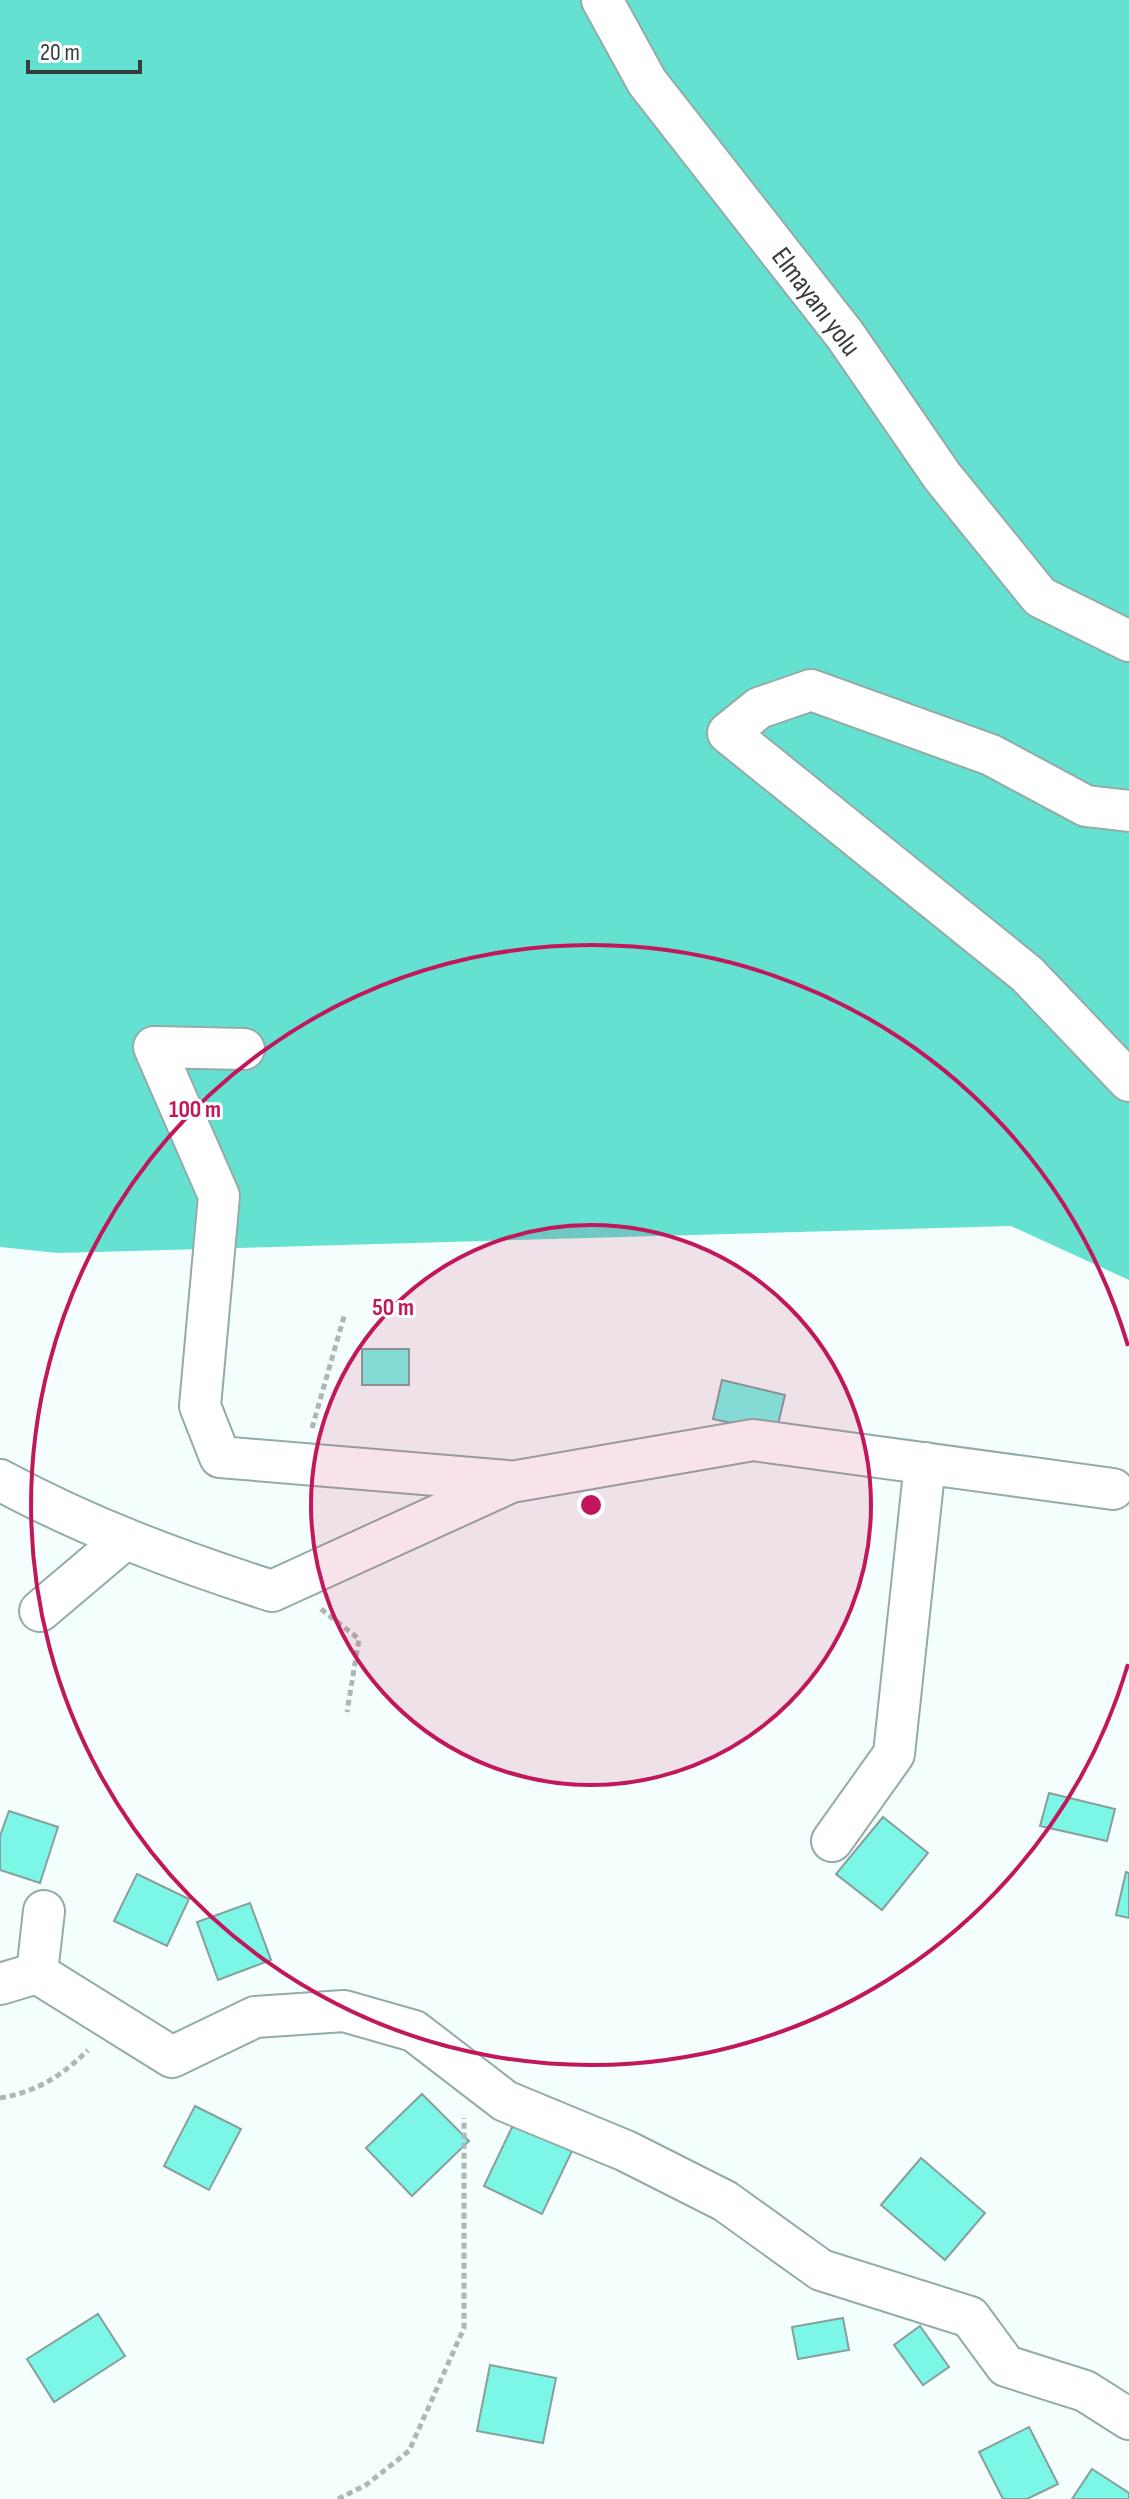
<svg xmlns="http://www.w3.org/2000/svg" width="1129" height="2499" font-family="'Sofia Sans Condensed',sans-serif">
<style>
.forest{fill:#65e1d2}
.building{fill:#7cf6e7;stroke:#87a09c;stroke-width:2}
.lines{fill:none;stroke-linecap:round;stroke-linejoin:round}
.minor-casing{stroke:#93aca8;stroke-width:44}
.path{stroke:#adb8b6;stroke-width:5;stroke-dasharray:6 4;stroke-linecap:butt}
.minor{stroke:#fff;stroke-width:40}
.ring{fill:none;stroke:#c2185b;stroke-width:4}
.labels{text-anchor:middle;stroke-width:6;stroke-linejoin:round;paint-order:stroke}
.street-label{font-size:28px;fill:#343f3d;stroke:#fff}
.centre{fill:#c2185b;stroke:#fff;stroke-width:4}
.ring-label{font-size:24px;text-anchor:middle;font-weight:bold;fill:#c2185b;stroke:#fff;stroke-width:6;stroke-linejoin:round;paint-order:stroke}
</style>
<rect width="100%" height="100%" fill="#f4fefc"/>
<path class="forest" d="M0,0H1129V1280L1011,1226L58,1253L0,1247Z"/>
<path class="building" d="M362,1349H409V1385H362Z
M722,1380L785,1395L776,1433L713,1419Z
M1049,1793L1115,1809L1107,1841L1040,1826Z
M9,1811L58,1827L40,1883L0,1870V1836Z
M883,1817L928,1853L882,1910L836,1874Z
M1126,1872L1129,1873V1918L1116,1915Z
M137,1874L189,1899L167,1946L114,1921Z
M250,1903L271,1960L218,1980L197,1922Z
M422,2094L469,2141L412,2196L366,2148Z
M195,2106L241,2129L209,2190L164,2166Z
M514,2123L572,2151L542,2214L484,2186Z
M921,2158L985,2213L945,2260L881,2205Z
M98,2314L125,2356L54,2402L27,2359Z
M843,2318L849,2350L798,2359L792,2327Z
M920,2326L949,2367L923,2385L894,2345Z
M490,2365L556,2378L543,2443L477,2431Z
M1029,2427L1058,2484L1027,2499H1003L979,2452Z
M1092,2469L1129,2493V2499H1072Z"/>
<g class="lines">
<defs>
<path id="minor" d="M602,0L647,82L845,335L942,476L1040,597L1129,641
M1129,811L1086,806L991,755L811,690L759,708L728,733L1027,974L1129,1081
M244,1049L154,1047L219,1196L200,1406L220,1457L507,1481
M0,1480C87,1527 178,1561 272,1591L511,1482L753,1440L1113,1489
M40,1611L125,1539
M832,1841L894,1754L925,1463
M37,1973L44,1911
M0,1984L37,1973L172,2057L255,2017L344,2011L414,2031L505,2101L626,2151L725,2201L821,2270L970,2317L1006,2366L1085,2391L1129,2419"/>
</defs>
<use href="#minor" class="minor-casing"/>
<path class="path" d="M312,1428L345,1313
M321,1609L359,1639L347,1712
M0,2098C36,2092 62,2076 88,2050
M338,2499L366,2485L409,2451L464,2328V2118"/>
<use href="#minor" class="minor"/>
</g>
<circle cx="591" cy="1505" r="280" fill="#c2185b" fill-opacity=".12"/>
<g class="ring">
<circle cx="591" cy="1505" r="280"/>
<path d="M1128 1664A560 560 0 1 1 1128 1346"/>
</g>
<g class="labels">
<g class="street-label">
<text transform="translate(817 301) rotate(53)" y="10">Elmayanı yolu</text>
</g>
</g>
<circle cx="591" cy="1505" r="12" class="centre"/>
<g class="ring-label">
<text x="195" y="1117">100 m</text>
<text x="393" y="1315">50 m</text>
</g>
<path d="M28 60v12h112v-12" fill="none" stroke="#343f3d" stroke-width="4"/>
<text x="40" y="60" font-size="24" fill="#343f3d" stroke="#ffffff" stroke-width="6" paint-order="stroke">20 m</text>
</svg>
